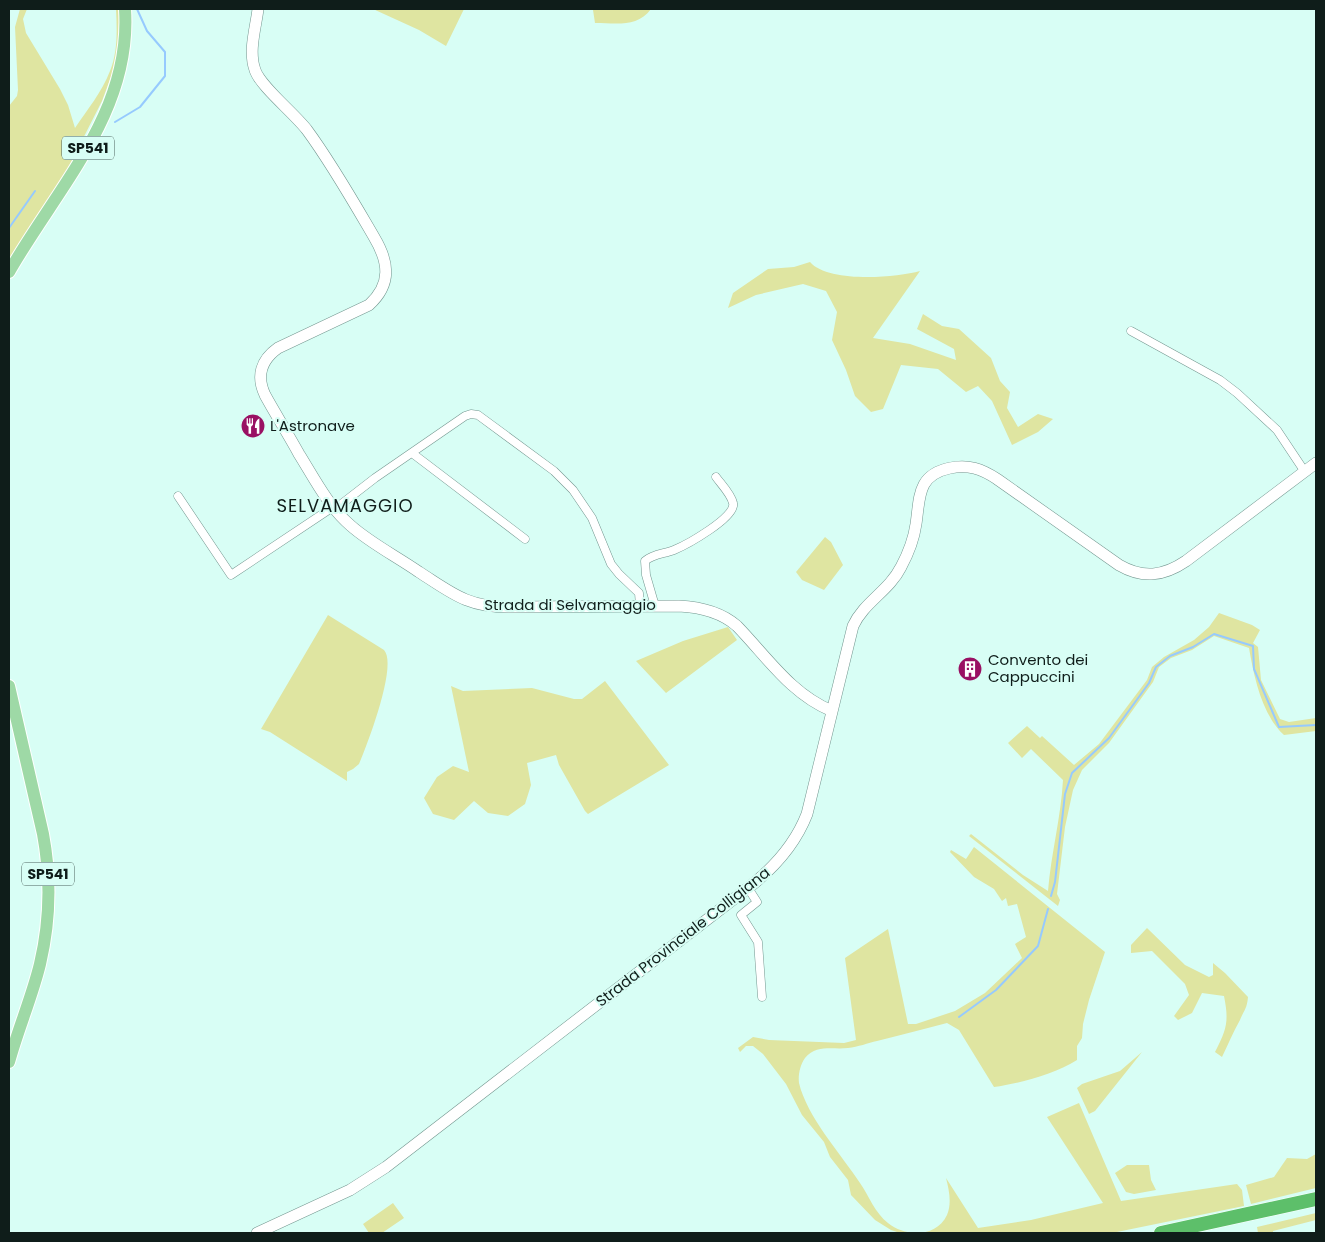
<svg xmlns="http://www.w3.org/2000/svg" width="1325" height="1242" font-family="Poppins,sans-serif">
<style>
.green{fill:#dfe5a1}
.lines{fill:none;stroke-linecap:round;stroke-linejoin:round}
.stream{stroke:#96cafe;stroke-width:2}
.street-casing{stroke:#73968f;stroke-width:9}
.secondary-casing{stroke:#73968f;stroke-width:12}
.primary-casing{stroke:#fff;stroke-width:14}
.highway-casing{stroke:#fff;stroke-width:15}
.street{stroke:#fff;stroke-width:8}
.secondary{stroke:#fff;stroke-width:11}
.primary{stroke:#9ed9a6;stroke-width:12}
.highway{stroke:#5dbf6a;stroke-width:14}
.labels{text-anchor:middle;stroke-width:4;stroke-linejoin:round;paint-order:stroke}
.shield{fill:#d8fef5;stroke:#4b605c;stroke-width:1}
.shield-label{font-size:14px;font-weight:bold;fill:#0f1d1a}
.poi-label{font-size:15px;fill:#0f1d1a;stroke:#d8fef5;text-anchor:start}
.street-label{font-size:15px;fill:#0f1d1a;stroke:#d8fef5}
.quarter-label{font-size:18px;letter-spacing:1px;fill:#0f1d1a;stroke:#d8fef5}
</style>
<rect width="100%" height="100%" fill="#d8fef5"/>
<path class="green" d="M20,9H27L23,19L26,33L60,89L68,105L75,128C87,110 102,92 110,71C118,52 117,29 116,9H119V47L112,74L102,101L65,174L9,261V106L17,96L18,90L15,27Z
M373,9H464L446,46L419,30Z
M577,9H651C637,28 616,23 595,23L593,10Z
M810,262C828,283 895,278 920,271L873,338L910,344L956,360L954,349L917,329L923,314L942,326L959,329L991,358L1000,381L1010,392L1007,408L1018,427L1038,414L1053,419L1038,432L1012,445L992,401L978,386L966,392L938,369L901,365L883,409L871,412L855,396L846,370L832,340L837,312L826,291L803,284L756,295L728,308L733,293L768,269L794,267Z
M825,537L831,542L843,565L824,590L802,580L796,572Z
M1219,613L1252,625L1260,630L1253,643L1258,647L1261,680L1280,719L1289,722L1316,718V731L1284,735C1262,715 1254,677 1249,648L1214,636L1192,650L1171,658L1159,667L1153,682L1109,743L1082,770L1073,790L1065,827L1057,894L1060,900L1058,906L969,836L971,834L1023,875L1048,891C1051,854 1061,817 1063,780L1031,749L1022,758L1008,743L1027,726L1040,738L1042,736L1074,765L1099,744L1147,680L1152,667L1164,657L1194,640L1209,627Z
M328,615L384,650C398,665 367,745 359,764L353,769L347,772V781L270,732L261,729Z
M728,627L737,640L666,693L636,661L683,641Z
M605,681L669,765L588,814L585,811L559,765L556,755L527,763L531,785L525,804L508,816L488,813L474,801L454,820L433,814L424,798L437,777L453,766L469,772L451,686L463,691L532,688L574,699H582Z
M974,847L1105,952L1089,1000L1083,1024L1082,1038L1077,1046V1060C1055,1074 1021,1083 994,1087L959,1030L947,1023C924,1029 901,1035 877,1041C868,1043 858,1047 848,1048C833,1050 817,1044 805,1058C800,1065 798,1075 799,1083C807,1117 841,1154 860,1183C869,1196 875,1213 888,1223C905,1237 936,1238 947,1215C952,1203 949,1190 946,1178L978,1228L1031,1220L1103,1203L1047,1117L1079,1103L1121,1201L1237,1184L1242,1190L1244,1206L1112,1233H900L891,1230L875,1220L851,1195L848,1180L830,1157L824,1142L802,1115L786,1084L763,1054L753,1046H746L740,1052L738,1048L753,1037L769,1040L844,1043L856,1040L845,958L888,929L908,1024H916L955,1011L985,993L1022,958L1015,944L1026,937L1017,904L1008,906L1006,898L1002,901L994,889L974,877L950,852L951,850L966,859Z
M1147,928L1185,965L1209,977L1213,975V963L1225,973L1248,997C1247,1009 1244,1010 1240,1020C1233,1032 1228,1045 1222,1057L1215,1052C1227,1029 1229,1021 1224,996L1202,993L1192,1013L1178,1020L1174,1016L1189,995L1185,984L1152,951L1131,953V945Z
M1142,1052L1095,1111L1089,1114L1077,1088L1082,1084L1120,1071Z
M1316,1154V1188L1251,1204L1246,1185L1274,1177L1287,1158L1307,1159Z
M1127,1165H1149L1151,1180L1156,1190L1134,1194L1126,1192L1115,1173Z
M393,1203L404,1218L382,1233H369L363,1224Z
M1316,1213V1220L1273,1231V1233H1258L1257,1227Z"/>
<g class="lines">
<path class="stream" d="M115,122L140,107L165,76V52L147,31L137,9
M9,228L35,191
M1051,896L1055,882L1065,794L1072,773L1109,738L1149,683L1156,667L1170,656L1193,647L1214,634L1253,646L1254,669L1279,727L1316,725
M959,1017L996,990L1038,946L1048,909"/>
<defs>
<path id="street" d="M1131,331L1220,380L1237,393L1277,430L1305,472
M412,453L525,539
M178,496L231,575L333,507
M335,509L375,478L465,416L471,414L478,415L554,471L573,490L592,518L611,564L619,574L639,593L640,606
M655,606L646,575L645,561C653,554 664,554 674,550C686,545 737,517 733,503C731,494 721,484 716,477
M748,888L757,902L741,915L758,942L762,997"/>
<path id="secondary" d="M258,9C256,27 248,51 255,70C260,86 294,113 307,130C332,164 353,201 374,237C389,262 392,284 369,305L278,348C261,360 256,376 265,395C276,415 288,434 299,454C314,478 328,506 350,525C370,543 396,556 419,572C452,593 467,607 508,607L679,606C700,607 721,612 737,626C767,657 791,694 832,711
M257,1233L350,1190L386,1167L748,888C774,868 795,845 807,814L853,626C864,602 889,591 901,567C908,554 914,538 916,524C920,497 917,475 950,468C968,464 982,469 997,479L1119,565C1143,579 1164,576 1186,561L1316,463"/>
<path id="primary" d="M9,272C57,188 132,112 125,9
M9,686L43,834C51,877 50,922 40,964C32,997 18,1029 9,1062"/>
<path id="highway" d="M1161,1233L1316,1199"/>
</defs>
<use href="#street" class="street-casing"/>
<use href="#secondary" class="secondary-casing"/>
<use href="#primary" class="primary-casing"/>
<use href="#highway" class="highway-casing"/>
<use href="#street" class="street"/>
<use href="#secondary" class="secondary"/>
<use href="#primary" class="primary"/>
<use href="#highway" class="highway"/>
</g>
<defs>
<symbol id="restaurant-disc" viewBox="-11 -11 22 22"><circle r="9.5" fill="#991063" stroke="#d8fef5"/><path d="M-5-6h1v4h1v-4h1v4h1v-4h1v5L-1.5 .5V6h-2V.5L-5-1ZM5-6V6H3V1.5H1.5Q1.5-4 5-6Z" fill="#fff"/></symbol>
<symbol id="building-disc" viewBox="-11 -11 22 22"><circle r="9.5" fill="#991063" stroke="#d8fef5"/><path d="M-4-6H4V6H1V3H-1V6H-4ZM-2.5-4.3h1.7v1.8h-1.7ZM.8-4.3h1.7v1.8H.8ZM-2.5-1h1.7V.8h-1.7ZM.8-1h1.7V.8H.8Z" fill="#fff"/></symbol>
</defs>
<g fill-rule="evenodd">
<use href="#restaurant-disc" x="239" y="412" width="28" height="28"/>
<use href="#building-disc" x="956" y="655" width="28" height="28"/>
</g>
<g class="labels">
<g class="shield">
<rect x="62" y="136.5" width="52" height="23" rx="4"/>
<rect x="22" y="862.5" width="52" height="23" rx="4"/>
</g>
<g class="shield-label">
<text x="88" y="153">SP541</text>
<text x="48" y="879">SP541</text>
</g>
<g class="poi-label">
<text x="270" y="431">L'Astronave</text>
<text x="988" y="665">Convento dei<tspan x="988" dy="17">Cappuccini</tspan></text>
</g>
<g class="street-label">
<text x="570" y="610">Strada di Selvamaggio</text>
<text transform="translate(683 937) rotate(-38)" y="5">Strada Provinciale Colligiana</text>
</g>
<g class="quarter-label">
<text x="345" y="512">SELVAMAGGIO</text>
</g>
</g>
<rect width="1325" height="1242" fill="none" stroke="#0f1d1a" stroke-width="20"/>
</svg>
